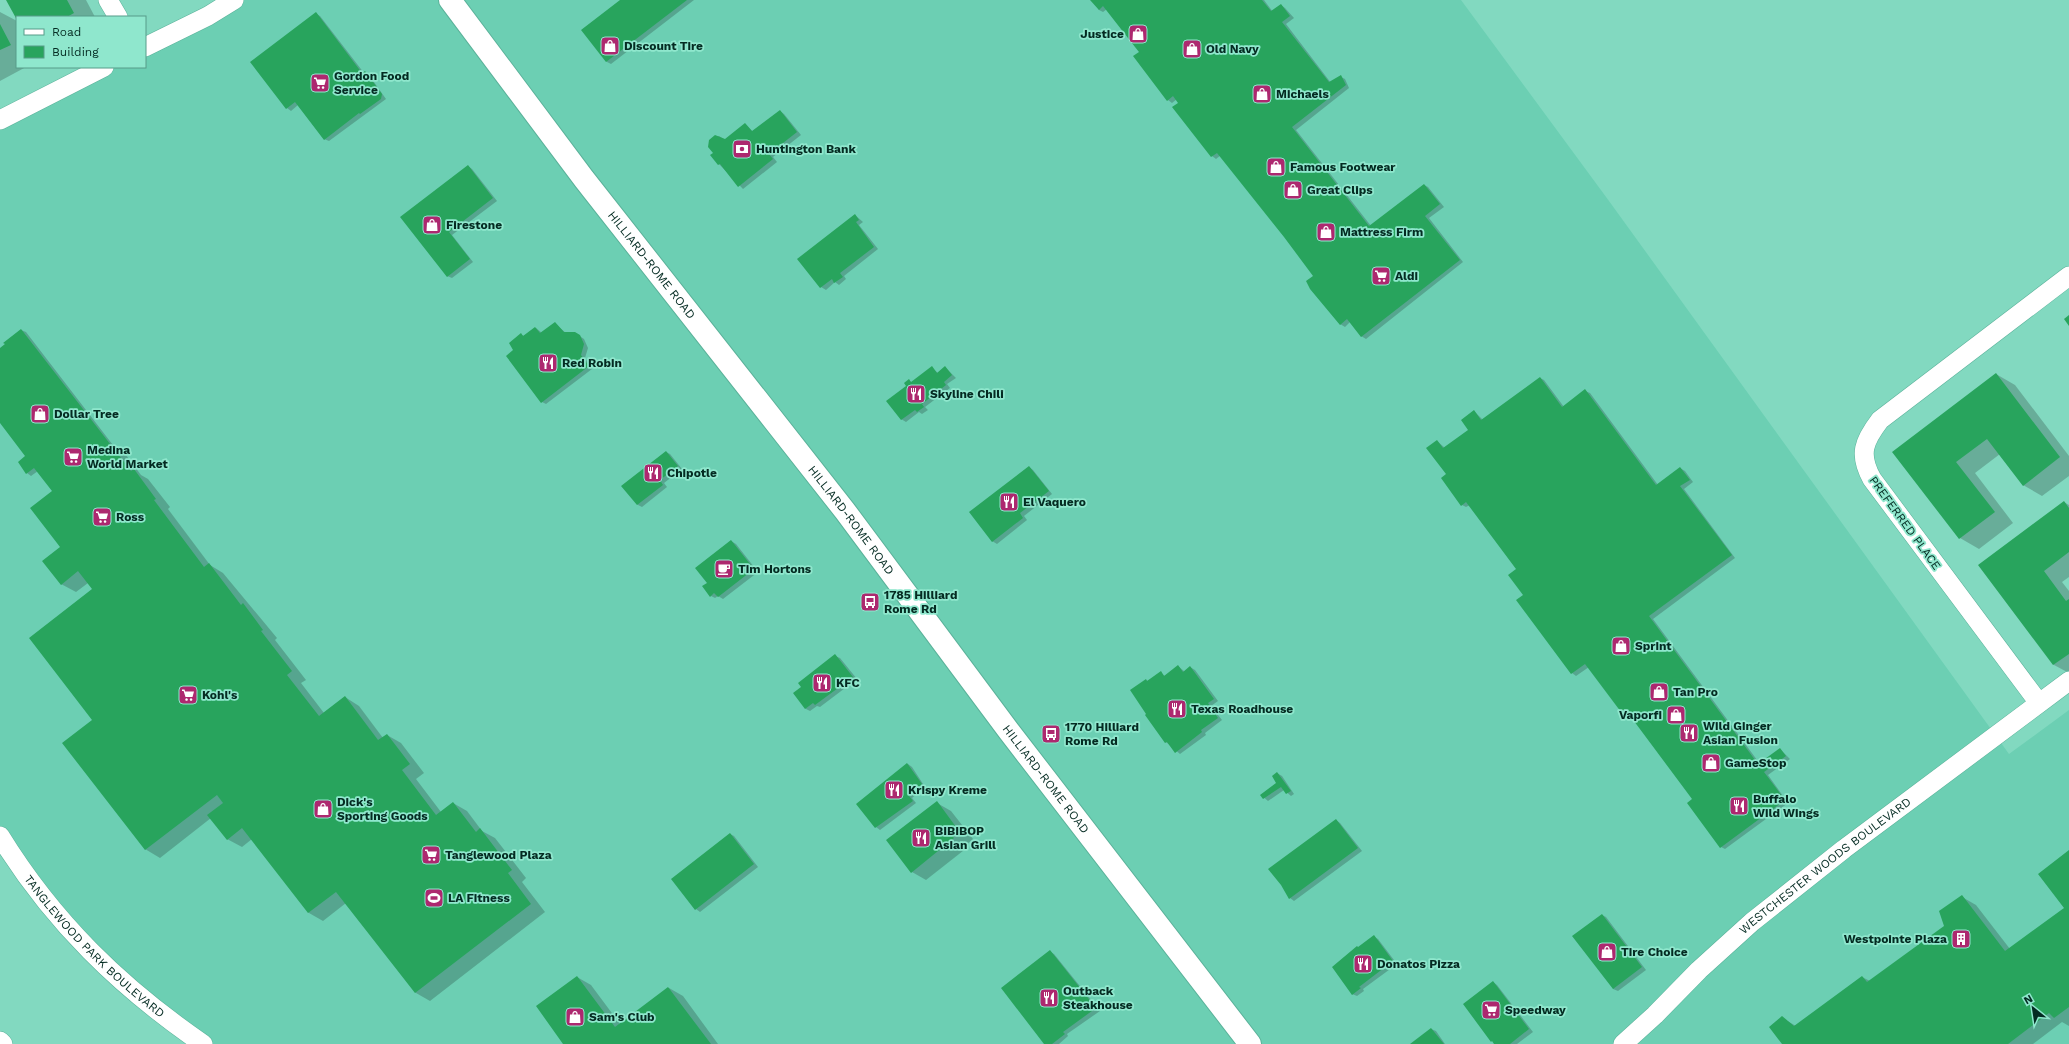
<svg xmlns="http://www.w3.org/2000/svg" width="2069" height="1044" font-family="'Work Sans',sans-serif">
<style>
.built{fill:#6ccfb3}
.shadow{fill:#0003}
.building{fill:#28a45d}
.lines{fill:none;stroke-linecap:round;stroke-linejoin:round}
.minor-casing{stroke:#5bb29a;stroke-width:20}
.primary-casing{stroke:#5bb29a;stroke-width:24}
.minor{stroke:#fff;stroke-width:19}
.primary{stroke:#fff;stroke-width:22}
.labels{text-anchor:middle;stroke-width:3.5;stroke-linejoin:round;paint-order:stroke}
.poi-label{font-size:12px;font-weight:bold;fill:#042b22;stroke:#8fe7cd;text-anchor:start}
.street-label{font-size:12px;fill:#042b22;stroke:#8fe7cd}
</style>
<rect width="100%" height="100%" fill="#82d9c0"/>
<path class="built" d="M234,0H1461L1609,201L2009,754L2069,710V1044H203L129,989L0,836V120L104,67H145V47Z"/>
<path class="shadow" d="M7,0H86L95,17L17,18Z
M622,0H694L611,64L607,62L582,30Z
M1092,0H1264L1273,12L1281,5L1285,8L1294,18L1286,24L1331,83L1341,77L1345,79L1349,88L1296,130L1371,226L1424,185L1428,187L1444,207L1429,218L1463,262L1366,339L1361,336L1350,322L1345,327L1340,324L1310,288L1314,276L1311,271L1221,155L1216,159L1212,156L1173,107L1180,103L1177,99L1172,103L1168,100L1140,52L1107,9L1103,12L1099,10Z
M0,12L17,21V67H26L0,81Z
M316,14L320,16L364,73L369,75L386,99L329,141L324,139L298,105L291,111L287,108Z
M780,111L784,114L801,135L773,157L777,162L743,189L719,164L715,154L712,138L719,136L725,140L745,124L753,132Z
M468,166L472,169L497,201L452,235L473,262L452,278L447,276L402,217Z
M855,215L863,222L859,225L878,249L844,276L846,279L839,285L835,282L826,290L821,287L799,259Z
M555,324L566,333H575L584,339L588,348L585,358L592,369L546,404L542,402L515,350L522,335L524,336L536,328L542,333Z
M21,330L26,332L116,449L126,455L141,475L148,479L170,507L168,509L210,565L223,573L277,638L275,640L306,680L301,683L324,713L345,697L359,706L383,738L387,735L401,743L424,773L416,779L441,812L453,803L467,811L482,831L495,838L526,878L522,882L545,912L430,1001L416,993L346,903L323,921L309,913L252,839L242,847L227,839L211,818L160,858L145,849L93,720V589L88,583L76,592L61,584V547L54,491L38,471L31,476L27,473V456L0,422V349Z
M945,367L956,378L947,384L950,388L925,407L928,410L922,414L919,412L906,422L901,419L909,381L913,383L932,368L938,373Z
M1996,374L2015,385L2069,456V476L2042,496L2023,485L2000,454L1975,473L2013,523L1979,549L1960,538L1894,452Z
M1540,378L1544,380L1564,407L1585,391L1590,393L1658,485L1680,468L1685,471L1693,482L1684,489L1735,558L1653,619L1760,764L1780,749L1790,759L1768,775L1788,803L1725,849L1721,847L1693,799L1628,711L1626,713L1621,711L1589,667L1576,676L1572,673L1524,595L1517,569L1470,505L1466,507L1462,505L1437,441L1445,448L1470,430L1474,411L1483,420Z
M666,452L670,454L682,469L664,483L667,487L642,507L638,505L623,486Z
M1029,467L1033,470L1052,494L1024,516L1027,520L997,544L992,541Z
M2064,502L2069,505V577L2062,582L2069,591V673L2054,665L1980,566Z
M731,541L736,544L758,572L723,599L718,596L715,598L711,596L708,583Z
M835,656L840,658L857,679L820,707L817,706L810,711L806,709L794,694Z
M1178,666L1185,672L1190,667L1195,670L1218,701L1211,706L1222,720L1205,733L1206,735L1180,754L1166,742L1146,680L1148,681L1161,673L1165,676Z
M908,764L912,767L925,787L912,798L916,803L880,830L876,827Z
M1277,773L1282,776L1294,794L1291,796L1284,790L1268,801L1261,795L1278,783Z
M937,803L951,811L973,839L966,845L968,847L926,880L912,872Z
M1336,820L1340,823L1362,851L1294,901L1290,898Z
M730,834L734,836L758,867L700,912L696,909Z
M2069,851V1026L2062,1022L2033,1044H1783L1782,1018L1796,1026L1862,977L1870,981L1945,927L1962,897L1976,905L2010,949L2066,908Z
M1602,915L1606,917L1646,970L1618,991L1613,989Z
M1374,937L1378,939L1397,964L1363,989L1364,991L1357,996L1352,994L1359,948Z
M1050,952L1054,954L1100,1011L1067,1034L1068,1036L1059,1044H1046Z
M577,977L591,985L620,1024L669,988L683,996L718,1044H565Z
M1493,982L1497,985L1533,1032L1517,1044H1495Z
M1431,1029L1436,1031L1445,1044H1412Z"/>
<path class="building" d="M6,0H67L74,13L67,17H17V20Z
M620,0H687L606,62L581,30Z
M1090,0H1262L1271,11L1281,4L1290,16L1282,22L1329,82L1341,75L1346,85L1292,127L1369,226L1424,184L1440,204L1425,216L1460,260L1361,337L1347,319L1340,325L1310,289L1306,281L1313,276L1284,237L1217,153L1211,157L1172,107L1178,103L1173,96L1167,101L1133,56L1139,52L1135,47L1103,6L1099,10Z
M316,12L362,73L365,71L382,94L381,99L360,114L359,113L324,140L295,102L286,109L250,62Z
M0,24L11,45L0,50Z
M780,110L797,132L769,154L773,159L738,187L720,164L718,165L710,155L713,153L708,147L709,140L715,135L725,139L745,123L752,131Z
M468,165L493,198L449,232L470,259L447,277L400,217Z
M855,214L859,220L856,222L874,247L840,273L843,277L834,283L832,279L820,288L797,259Z
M2069,315V326L2064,319Z
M555,322L564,332H575L580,335L584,344L581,355L589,366L541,403L506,356L513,350L509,343L521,333L523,336L535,327L540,333Z
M21,329L131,471L134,469L156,499L154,500L204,567L209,563L241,605L243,603L263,630L261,631L292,671L287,675L319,716L345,696L378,740L387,734L410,764L402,770L436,815L453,802L476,832L480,828L512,870L508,873L531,904L415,993L336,892L308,913L242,828L227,840L207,815L223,803L217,795L145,850L62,743L92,720L29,638L92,589L78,571L61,585L42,561L60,547L30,508L52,491L34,468L26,474L18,462L25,456L0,423V348L5,344L3,343Z
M932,366L937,373L945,366L952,375L944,382L946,385L922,404L924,407L917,412L915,410L901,420L886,401L906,386L904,383L909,379L911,382Z
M1996,373L2060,457L2023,486L1987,439L1956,462L1995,512L1959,539L1892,452Z
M1540,377L1562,407L1585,389L1656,485L1680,467L1690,480L1680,486L1732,555L1649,616L1758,764L1780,748L1786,756L1764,772L1785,800L1720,848L1687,803L1692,799L1625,709L1621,712L1585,664L1571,674L1516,600L1523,595L1508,575L1516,569L1466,502L1461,506L1441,478L1446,474L1426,448L1437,440L1443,448L1468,430L1461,420L1474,410L1481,420Z
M666,451L678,466L660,480L663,485L637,505L621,486Z
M1029,466L1049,491L1020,513L1023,518L992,542L969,512Z
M2064,501L2069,508V552L2044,571L2066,601L2069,599V654L2053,665L1978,565Z
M731,540L754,569L718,597L714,593L710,597L702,586L707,583L695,568Z
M835,654L853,677L815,705L813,703L805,709L793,693L801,687L798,683Z
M1178,665L1183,672L1190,666L1214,699L1208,703L1218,718L1201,730L1202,732L1175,753L1167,742L1165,743L1145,715L1146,714L1130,690L1146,679L1147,681L1161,671L1164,676Z
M907,763L922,784L909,796L913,801L875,828L856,804Z
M1277,772L1291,791L1286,794L1281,787L1263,799L1260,795L1276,783L1272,776Z
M937,801L959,831L953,837L954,838L911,873L886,840Z
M1336,819L1358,848L1289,899L1281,885L1268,869Z
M730,833L754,864L695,910L671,879Z
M2069,850V1007L2054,1018L2049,1013L2008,1044H1782L1769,1027L1782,1016L1794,1026L1862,976L1867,982L1944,926L1939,911L1962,895L2005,951L2064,908L2038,874Z
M1602,914L1642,967L1613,989L1572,936Z
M1374,935L1393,961L1359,987L1361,988L1352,995L1332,967L1357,946L1358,947Z
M1050,950L1096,1008L1063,1032L1065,1034L1052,1044H1044L1001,988Z
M577,976L615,1027L668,987L711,1044H563L536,1006Z
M1493,981L1529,1029L1510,1044H1494L1492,1041L1491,1042L1463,1004Z
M1431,1028L1444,1044H1410Z"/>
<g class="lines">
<defs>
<g id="minor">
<path d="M108,0L118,17"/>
<path d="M145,47L208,16L234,0"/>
<path d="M0,120L104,67"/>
<path d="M2039,703L1872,479C1858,454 1864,441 1880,420L2069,276"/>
<path id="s1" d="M0,836C53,922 120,987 203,1044"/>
<path d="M0,1041L3,1044"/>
<path id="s2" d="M1623,1044L1655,1015L1699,970L1752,922L1844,849L2069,681"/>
</g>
<g id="primary">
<path id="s3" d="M450,0L584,179L845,511L1008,730L1250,1044"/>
</g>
</defs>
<use href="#minor" class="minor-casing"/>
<use href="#primary" class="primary-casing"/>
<use href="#minor" class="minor"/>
<use href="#primary" class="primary"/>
</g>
<defs>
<symbol id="shop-square" viewBox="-11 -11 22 22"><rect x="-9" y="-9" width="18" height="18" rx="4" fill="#ad286f" stroke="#8fe7cd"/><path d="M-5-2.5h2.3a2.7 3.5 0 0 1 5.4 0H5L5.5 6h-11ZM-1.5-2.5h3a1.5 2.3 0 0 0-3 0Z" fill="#fff"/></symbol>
<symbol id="supermarket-square" viewBox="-11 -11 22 22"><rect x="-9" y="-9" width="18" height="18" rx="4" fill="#ad286f" stroke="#8fe7cd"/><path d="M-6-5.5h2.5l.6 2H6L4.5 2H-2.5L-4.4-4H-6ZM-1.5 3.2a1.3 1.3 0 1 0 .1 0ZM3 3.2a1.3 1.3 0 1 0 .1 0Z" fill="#fff"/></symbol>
<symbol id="bank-square" viewBox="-11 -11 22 22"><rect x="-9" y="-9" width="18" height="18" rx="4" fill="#ad286f" stroke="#8fe7cd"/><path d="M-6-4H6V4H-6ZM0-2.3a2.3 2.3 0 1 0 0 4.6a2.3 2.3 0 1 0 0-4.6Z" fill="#fff"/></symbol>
<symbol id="restaurant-square" viewBox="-11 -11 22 22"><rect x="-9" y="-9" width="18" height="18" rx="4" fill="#ad286f" stroke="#8fe7cd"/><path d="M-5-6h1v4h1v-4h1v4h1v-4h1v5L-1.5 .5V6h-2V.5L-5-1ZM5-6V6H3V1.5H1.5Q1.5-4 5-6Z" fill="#fff"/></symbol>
<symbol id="cafe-square" viewBox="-11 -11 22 22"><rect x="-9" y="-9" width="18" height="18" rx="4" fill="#ad286f" stroke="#8fe7cd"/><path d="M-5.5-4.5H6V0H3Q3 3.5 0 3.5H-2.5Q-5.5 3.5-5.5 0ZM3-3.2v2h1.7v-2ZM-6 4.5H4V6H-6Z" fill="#fff"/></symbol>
<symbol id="bus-square" viewBox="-11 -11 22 22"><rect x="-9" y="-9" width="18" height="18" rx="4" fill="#ad286f" stroke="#8fe7cd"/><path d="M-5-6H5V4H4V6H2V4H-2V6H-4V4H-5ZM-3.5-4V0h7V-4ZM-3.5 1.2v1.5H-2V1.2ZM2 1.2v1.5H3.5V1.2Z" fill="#fff"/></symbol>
<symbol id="stadium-square" viewBox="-11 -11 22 22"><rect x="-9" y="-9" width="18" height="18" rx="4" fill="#ad286f" stroke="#8fe7cd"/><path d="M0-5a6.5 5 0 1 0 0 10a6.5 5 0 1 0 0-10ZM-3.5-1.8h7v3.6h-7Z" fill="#fff"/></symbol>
<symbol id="building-square" viewBox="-11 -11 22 22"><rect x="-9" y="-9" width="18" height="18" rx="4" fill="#ad286f" stroke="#8fe7cd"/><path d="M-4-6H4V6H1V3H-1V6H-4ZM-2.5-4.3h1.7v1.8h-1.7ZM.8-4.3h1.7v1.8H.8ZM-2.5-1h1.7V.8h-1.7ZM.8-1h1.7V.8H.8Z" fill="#fff"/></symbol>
</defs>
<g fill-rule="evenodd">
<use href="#shop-square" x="1127" y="23" width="22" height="22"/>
<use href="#shop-square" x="599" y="35" width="22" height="22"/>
<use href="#shop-square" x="1181" y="38" width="22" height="22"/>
<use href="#supermarket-square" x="309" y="72" width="22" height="22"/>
<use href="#shop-square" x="1251" y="83" width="22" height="22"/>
<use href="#bank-square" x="731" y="138" width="22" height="22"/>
<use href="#shop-square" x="1265" y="156" width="22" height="22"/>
<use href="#shop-square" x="1282" y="179" width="22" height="22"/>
<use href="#shop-square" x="421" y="214" width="22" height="22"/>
<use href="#shop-square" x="1315" y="221" width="22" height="22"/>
<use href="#supermarket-square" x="1370" y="265" width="22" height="22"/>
<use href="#restaurant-square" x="537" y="352" width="22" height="22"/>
<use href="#restaurant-square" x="905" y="383" width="22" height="22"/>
<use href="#shop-square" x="29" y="403" width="22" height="22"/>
<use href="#supermarket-square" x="62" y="446" width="22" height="22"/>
<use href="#restaurant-square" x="642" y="462" width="22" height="22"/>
<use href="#restaurant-square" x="998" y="491" width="22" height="22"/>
<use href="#supermarket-square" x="91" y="506" width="22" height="22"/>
<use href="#cafe-square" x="713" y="558" width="22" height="22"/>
<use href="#bus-square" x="859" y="591" width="22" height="22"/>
<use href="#shop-square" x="1610" y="635" width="22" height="22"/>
<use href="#restaurant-square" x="811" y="672" width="22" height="22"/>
<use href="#shop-square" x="1648" y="681" width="22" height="22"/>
<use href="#supermarket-square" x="177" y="684" width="22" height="22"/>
<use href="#restaurant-square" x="1166" y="698" width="22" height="22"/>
<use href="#shop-square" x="1665" y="704" width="22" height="22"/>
<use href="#restaurant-square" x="1678" y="722" width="22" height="22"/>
<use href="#bus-square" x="1040" y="723" width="22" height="22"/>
<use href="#shop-square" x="1700" y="752" width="22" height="22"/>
<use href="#restaurant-square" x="883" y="779" width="22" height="22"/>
<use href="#restaurant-square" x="1728" y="795" width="22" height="22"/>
<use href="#shop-square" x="312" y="798" width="22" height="22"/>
<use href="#restaurant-square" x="910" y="827" width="22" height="22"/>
<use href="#supermarket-square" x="420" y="844" width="22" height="22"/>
<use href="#stadium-square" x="423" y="887" width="22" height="22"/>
<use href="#building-square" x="1950" y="928" width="22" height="22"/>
<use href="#shop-square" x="1596" y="941" width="22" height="22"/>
<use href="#restaurant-square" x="1352" y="953" width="22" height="22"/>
<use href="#restaurant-square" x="1038" y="987" width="22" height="22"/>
<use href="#supermarket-square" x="1480" y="999" width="22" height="22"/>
<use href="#shop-square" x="564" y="1006" width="22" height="22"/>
</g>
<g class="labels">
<g class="poi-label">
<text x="1124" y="38" text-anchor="end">Justice</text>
<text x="624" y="50">Discount Tire</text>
<text x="1206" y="53">Old Navy</text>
<text x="334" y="80">Gordon Food<tspan x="334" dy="14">Service</tspan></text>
<text x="1276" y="98">Michaels</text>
<text x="756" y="153">Huntington Bank</text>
<text x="1290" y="171">Famous Footwear</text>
<text x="1307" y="194">Great Clips</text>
<text x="446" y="229">Firestone</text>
<text x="1340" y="236">Mattress Firm</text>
<text x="1395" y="280">Aldi</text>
<text x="562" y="367">Red Robin</text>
<text x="930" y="398">Skyline Chili</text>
<text x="54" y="418">Dollar Tree</text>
<text x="87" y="454">Medina<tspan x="87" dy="14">World Market</tspan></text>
<text x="667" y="477">Chipotle</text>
<text x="1023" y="506">El Vaquero</text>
<text x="116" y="521">Ross</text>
<text x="738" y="573">Tim Hortons</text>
<text x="884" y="599">1785 Hilliard<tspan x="884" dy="14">Rome Rd</tspan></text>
<text x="1635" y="650">Sprint</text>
<text x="836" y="687">KFC</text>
<text x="1673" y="696">Tan Pro</text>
<text x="202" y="699">Kohl's</text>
<text x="1191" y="713">Texas Roadhouse</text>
<text x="1662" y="719" text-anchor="end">Vaporfi</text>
<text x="1703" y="730">Wild Ginger<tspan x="1703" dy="14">Asian Fusion</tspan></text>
<text x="1065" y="731">1770 Hilliard<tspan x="1065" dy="14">Rome Rd</tspan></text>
<text x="1725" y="767">GameStop</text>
<text x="908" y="794">Krispy Kreme</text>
<text x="1753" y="803">Buffalo<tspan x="1753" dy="14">Wild Wings</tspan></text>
<text x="337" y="806">Dick's<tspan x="337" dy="14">Sporting Goods</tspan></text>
<text x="935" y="835">BIBIBOP<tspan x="935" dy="14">Asian Grill</tspan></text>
<text x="445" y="859">Tanglewood Plaza</text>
<text x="448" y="902">LA Fitness</text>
<text x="1947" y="943" text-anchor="end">Westpointe Plaza</text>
<text x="1621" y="956">Tire Choice</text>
<text x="1377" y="968">Donatos Pizza</text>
<text x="1063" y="995">Outback<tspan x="1063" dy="14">Steakhouse</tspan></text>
<text x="1505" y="1014">Speedway</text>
<text x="589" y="1021">Sam's Club</text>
</g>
<g class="street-label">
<text dy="4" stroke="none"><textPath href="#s3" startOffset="333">HILLIARD-ROME ROAD</textPath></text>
<text dy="4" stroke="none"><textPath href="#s3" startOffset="657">HILLIARD-ROME ROAD</textPath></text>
<text transform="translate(1905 523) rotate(54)" y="4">PREFERRED PLACE</text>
<text dy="4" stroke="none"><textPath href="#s3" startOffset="981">HILLIARD-ROME ROAD</textPath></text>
<text dy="4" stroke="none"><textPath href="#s2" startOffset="270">WESTCHESTER WOODS BOULEVARD</textPath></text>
<text dy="4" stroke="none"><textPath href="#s1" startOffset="146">TANGLEWOOD PARK BOULEVARD</textPath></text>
</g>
</g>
<rect x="16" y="16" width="130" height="52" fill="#8fe7cd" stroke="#579c89"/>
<rect x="24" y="29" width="20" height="6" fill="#ffffff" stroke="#579c89"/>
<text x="52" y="36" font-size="12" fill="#042b22">Road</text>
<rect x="24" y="46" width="20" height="12" fill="#28a45d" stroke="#579c89"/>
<text x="52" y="56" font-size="12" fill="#042b22">Building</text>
<g transform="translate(2033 1008) rotate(330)" stroke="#8fe7cd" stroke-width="3" paint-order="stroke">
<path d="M0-3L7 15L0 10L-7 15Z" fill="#042b22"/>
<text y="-6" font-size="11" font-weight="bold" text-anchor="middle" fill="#042b22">N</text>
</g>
</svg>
